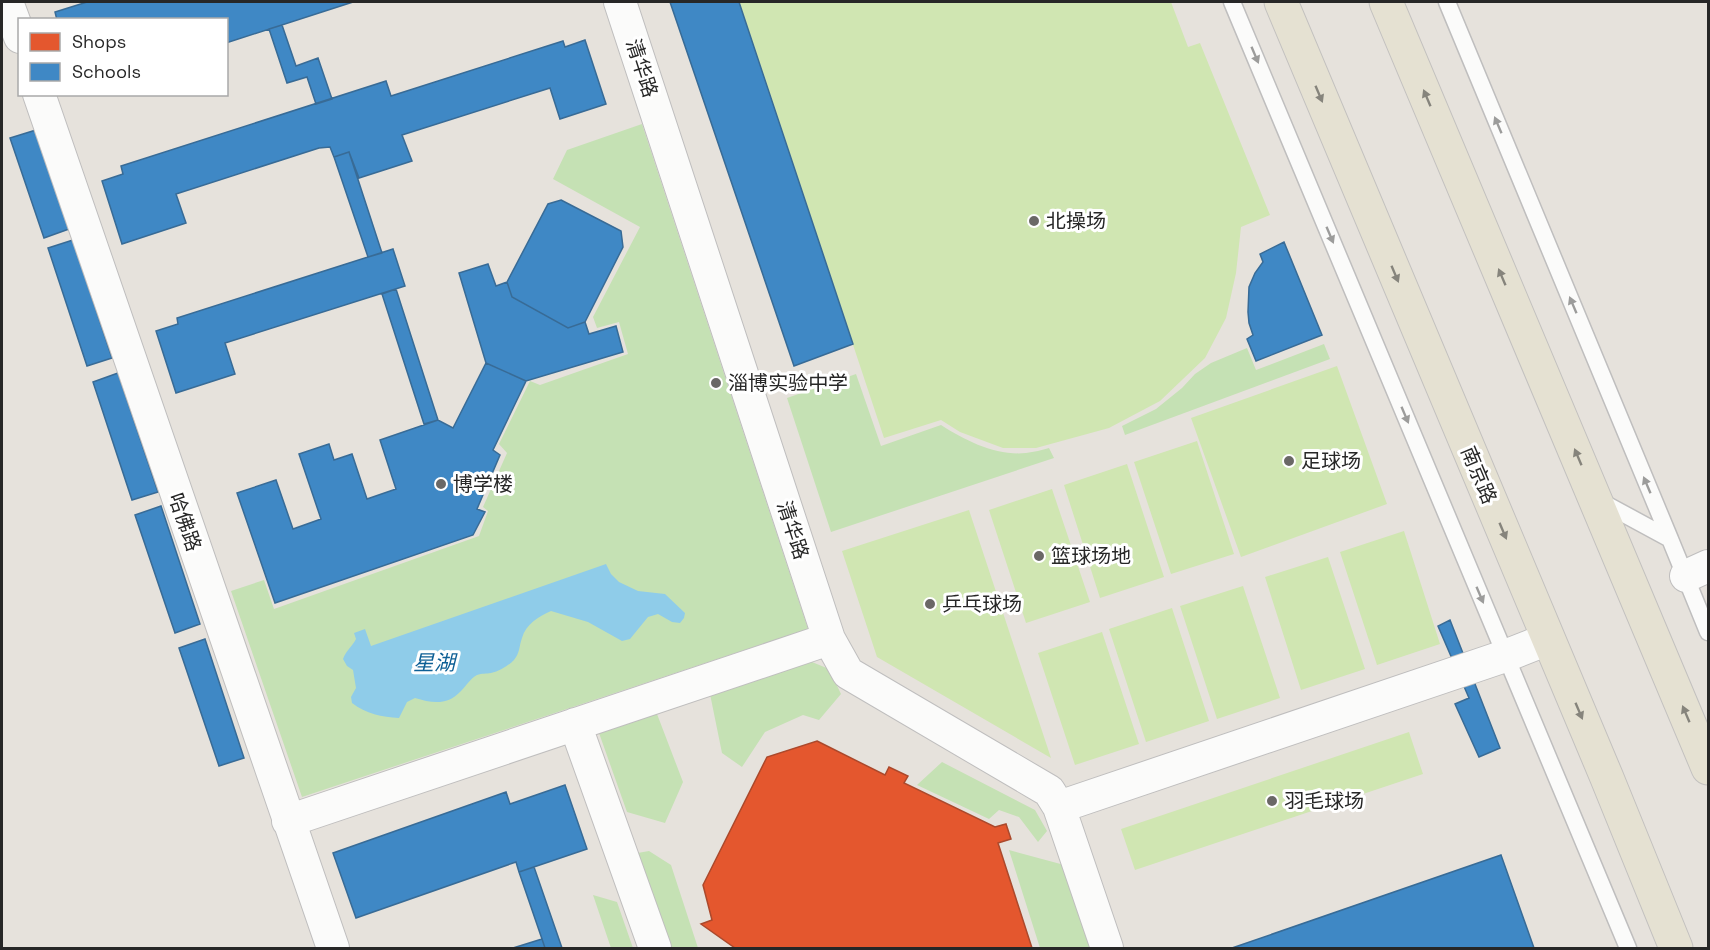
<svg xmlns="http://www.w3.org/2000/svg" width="1710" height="950" font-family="'Space Grotesk','Noto Sans SC',sans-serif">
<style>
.green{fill:#c5e1b4}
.pitch{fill:#d0e6b2}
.water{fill:#8fcce9}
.shops{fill:#e4572e;stroke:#ab492c;stroke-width:1.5}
.schools{fill:#3f88c5;stroke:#386b96;stroke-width:1.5}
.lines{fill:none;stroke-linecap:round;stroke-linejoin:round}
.service-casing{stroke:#bfbebe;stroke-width:19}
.minor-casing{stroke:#bfbebe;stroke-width:34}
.primary-casing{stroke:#c3c1bf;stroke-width:35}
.service{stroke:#fbfbfa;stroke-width:16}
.minor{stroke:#fbfbfa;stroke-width:32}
.primary{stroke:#e5e1d2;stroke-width:33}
.oneway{fill:#9c9c9b}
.oneway2{fill:#86847c}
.poi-dot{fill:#6a6866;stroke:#fff;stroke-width:2}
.labels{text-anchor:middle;stroke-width:6;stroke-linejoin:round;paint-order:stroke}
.street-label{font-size:20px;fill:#272727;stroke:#fff}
.poi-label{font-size:20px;fill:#272727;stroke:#fff;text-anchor:start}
.water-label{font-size:21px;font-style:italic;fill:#0d5f95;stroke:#fff}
</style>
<rect width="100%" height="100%" fill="#e6e2dc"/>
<path class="green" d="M642,124L808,629L302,797L231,591L264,580L274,609L479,536L488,511L483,507L507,453L499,444L530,381L540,385L628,354L619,322L597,328L593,317L640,227L553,179L567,150Z
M1324,344L1330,359L1125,435L1122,426L1156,409L1182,388L1195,374L1211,363L1247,348L1256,370Z
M856,374L881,446L941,425C966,441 996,456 1026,453C1034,452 1042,450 1049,448L1054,458L831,532L787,398Z
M812,662L829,669L841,694L819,720L803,715L765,732L742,767L722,753L710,694Z
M657,714L683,782L665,823L627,812L599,733Z
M942,762L1035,810L1047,831L1038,842L1019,817L999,810L989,819L917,785Z
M1009,850L1068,866L1095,948H1040Z
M649,851L671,865L698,948H664L632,854Z
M593,895L617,902L633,948H611Z"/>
<path class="pitch" d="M739,2H1171L1188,47L1200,43L1270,215L1241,227L1236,273L1226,318L1205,358L1160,401L1109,428L1036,448H1003L960,432L941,420L884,438Z
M1337,366L1387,504L1241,557L1191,418Z
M1197,441L1234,554L1171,574L1134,462Z
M1127,464L1164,577L1100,598L1064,485Z
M1052,489L1090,602L1026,623L989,510Z
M969,510L1051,758L877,657L842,551Z
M1404,531L1440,644L1377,665L1340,552Z
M1328,557L1365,669L1301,690L1265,577Z
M1243,586L1280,698L1217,719L1180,606Z
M1172,608L1209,721L1146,742L1109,629Z
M1102,632L1139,744L1075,765L1038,653Z
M1409,732L1423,774L1135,870L1121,829Z"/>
<path class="water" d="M606,564L611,574L619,582L638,591L665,594L685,613L684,618L680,623L672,622L658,614L648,617L630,639L622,641L588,622L551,611C538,617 526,624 522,638C519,646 520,653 514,660C508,666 500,671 491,673C486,674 482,673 477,675C470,679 467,685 461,691C447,706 432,703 415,698L407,702L399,718C382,717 366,714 352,703L351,697L356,688L353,670L347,666L343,659C347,649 352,647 356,639L354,633L365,629L371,646Z"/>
<path class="shops" d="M817,741L885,775L889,767L908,776L904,783L995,827L1006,824L1011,839L998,843L1032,948H735L701,924L712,920L703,885L767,757Z"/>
<path class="schools" d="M87,2H353L226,43V20H57L55,12Z
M670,2H739L853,344L794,366Z
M282,25L296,66L318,58L332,99L316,104L307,77L287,83L269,29Z
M585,40L606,104L560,119L550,88L402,135L412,161L359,178L349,152L334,157L330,147L319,148L176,194L186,223L122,244L102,181L123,174L121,166L386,81L391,96L563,41L565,47Z
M36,130L69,229L44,238L10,138Z
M349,152L382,253L368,257L334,157Z
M561,200L621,231L623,247L585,322L568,328L512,297L507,282L548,204Z
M73,240L112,358L87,366L48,248Z
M1284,242L1322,335L1256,361L1247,339L1253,335L1249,323L1248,312L1249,287L1255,273L1263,262L1260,254Z
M393,249L405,286L225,343L235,374L176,393L156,331L178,324L177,318Z
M488,264L496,286L507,282L512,297L568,328L585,322L589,334L616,326L623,352L526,381L486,363L459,273Z
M396,289L438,420L424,424L382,294Z
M486,363L526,381L493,450L500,455L477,509L485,512L473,535L275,603L237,493L276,480L293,529L321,519L299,454L329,444L334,460L352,454L367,499L396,489L380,440L438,420L453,428Z
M118,373L158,492L132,500L93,382Z
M161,506L200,624L175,633L135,515Z
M1450,620L1500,748L1479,757L1455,704L1469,698L1438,626Z
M205,639L244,758L219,766L179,648Z
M565,785L587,849L519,872L516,862L356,918L333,853L506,792L510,804Z
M1501,855L1534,948H1232Z
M534,867L562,948H545L542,939L519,872Z
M542,939L545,948H513Z"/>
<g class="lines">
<defs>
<path id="service" d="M1232,2L1628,948
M1447,2L1670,539
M1598,500L1670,539L1708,632"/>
<path id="minor" d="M7,2L20,37
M620,2L829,639L848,673L1049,791L1059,807L1107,948
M39,94L333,948
M1686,576L1708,566
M575,724L655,948
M1059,807L1505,656L1548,639
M288,821L829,639"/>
<path id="primary" d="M1281,2L1607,778L1676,948
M1386,2L1708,768"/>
</defs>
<use href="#service" class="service-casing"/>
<use href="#minor" class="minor-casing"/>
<use href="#primary" class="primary-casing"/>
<use href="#service" class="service"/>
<use href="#minor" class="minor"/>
<use href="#primary" class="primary"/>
</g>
<defs><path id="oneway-solid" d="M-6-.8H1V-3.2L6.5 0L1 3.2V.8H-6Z" transform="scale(1.5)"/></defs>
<g class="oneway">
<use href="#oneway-solid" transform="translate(1255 55) rotate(67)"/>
<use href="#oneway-solid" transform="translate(1498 125) rotate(-113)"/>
<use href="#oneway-solid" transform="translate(1330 235) rotate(67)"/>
<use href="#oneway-solid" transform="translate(1573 305) rotate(-113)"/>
<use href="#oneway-solid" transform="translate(1405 415) rotate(67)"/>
<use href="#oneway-solid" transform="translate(1647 485) rotate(-113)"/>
<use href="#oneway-solid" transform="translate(1480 595) rotate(67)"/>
</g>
<g class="oneway2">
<use href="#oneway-solid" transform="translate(1319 94) rotate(67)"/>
<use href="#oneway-solid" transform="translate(1427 98) rotate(-113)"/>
<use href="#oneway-solid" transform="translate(1395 274) rotate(67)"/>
<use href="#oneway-solid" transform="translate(1502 277) rotate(-113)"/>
<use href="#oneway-solid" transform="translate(1578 457) rotate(-113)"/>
<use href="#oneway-solid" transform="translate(1503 531) rotate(67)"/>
<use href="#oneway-solid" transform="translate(1579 711) rotate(67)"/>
<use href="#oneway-solid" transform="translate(1686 714) rotate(-113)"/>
</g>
<g class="poi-dot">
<circle cx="1034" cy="221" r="6"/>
<circle cx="716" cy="383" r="6"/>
<circle cx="1289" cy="461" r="6"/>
<circle cx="441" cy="484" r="6"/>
<circle cx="1039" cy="556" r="6"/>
<circle cx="930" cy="604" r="6"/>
<circle cx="1272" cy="801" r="6"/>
</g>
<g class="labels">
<g class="street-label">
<text transform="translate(642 68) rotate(72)" y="7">清华路</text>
<text transform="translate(1479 475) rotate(67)" y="7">南京路</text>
<text transform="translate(185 522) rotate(71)" y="7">哈佛路</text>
<text transform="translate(793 530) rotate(72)" y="7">清华路</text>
</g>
<g class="poi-label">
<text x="1046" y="228">北操场</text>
<text x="728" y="390">淄博实验中学</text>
<text x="1301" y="468">足球场</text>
<text x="453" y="491">博学楼</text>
<text x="1051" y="563">篮球场地</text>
<text x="942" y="611">乒乓球场</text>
<text x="1284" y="808">羽毛球场</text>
</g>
<g class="water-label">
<text x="434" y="670">星湖</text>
</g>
</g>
<rect width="1710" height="950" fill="none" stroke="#272727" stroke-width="6"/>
<rect x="18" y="18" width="210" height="78" fill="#ffffff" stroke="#a9a9a9" stroke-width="1.5"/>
<rect x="30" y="33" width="30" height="18" fill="#e4572e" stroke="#a9a9a9" stroke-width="1.5"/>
<text x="72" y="48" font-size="18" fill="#272727">Shops</text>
<rect x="30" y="63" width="30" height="18" fill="#3f88c5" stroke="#a9a9a9" stroke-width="1.5"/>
<text x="72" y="78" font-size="18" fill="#272727">Schools</text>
</svg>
